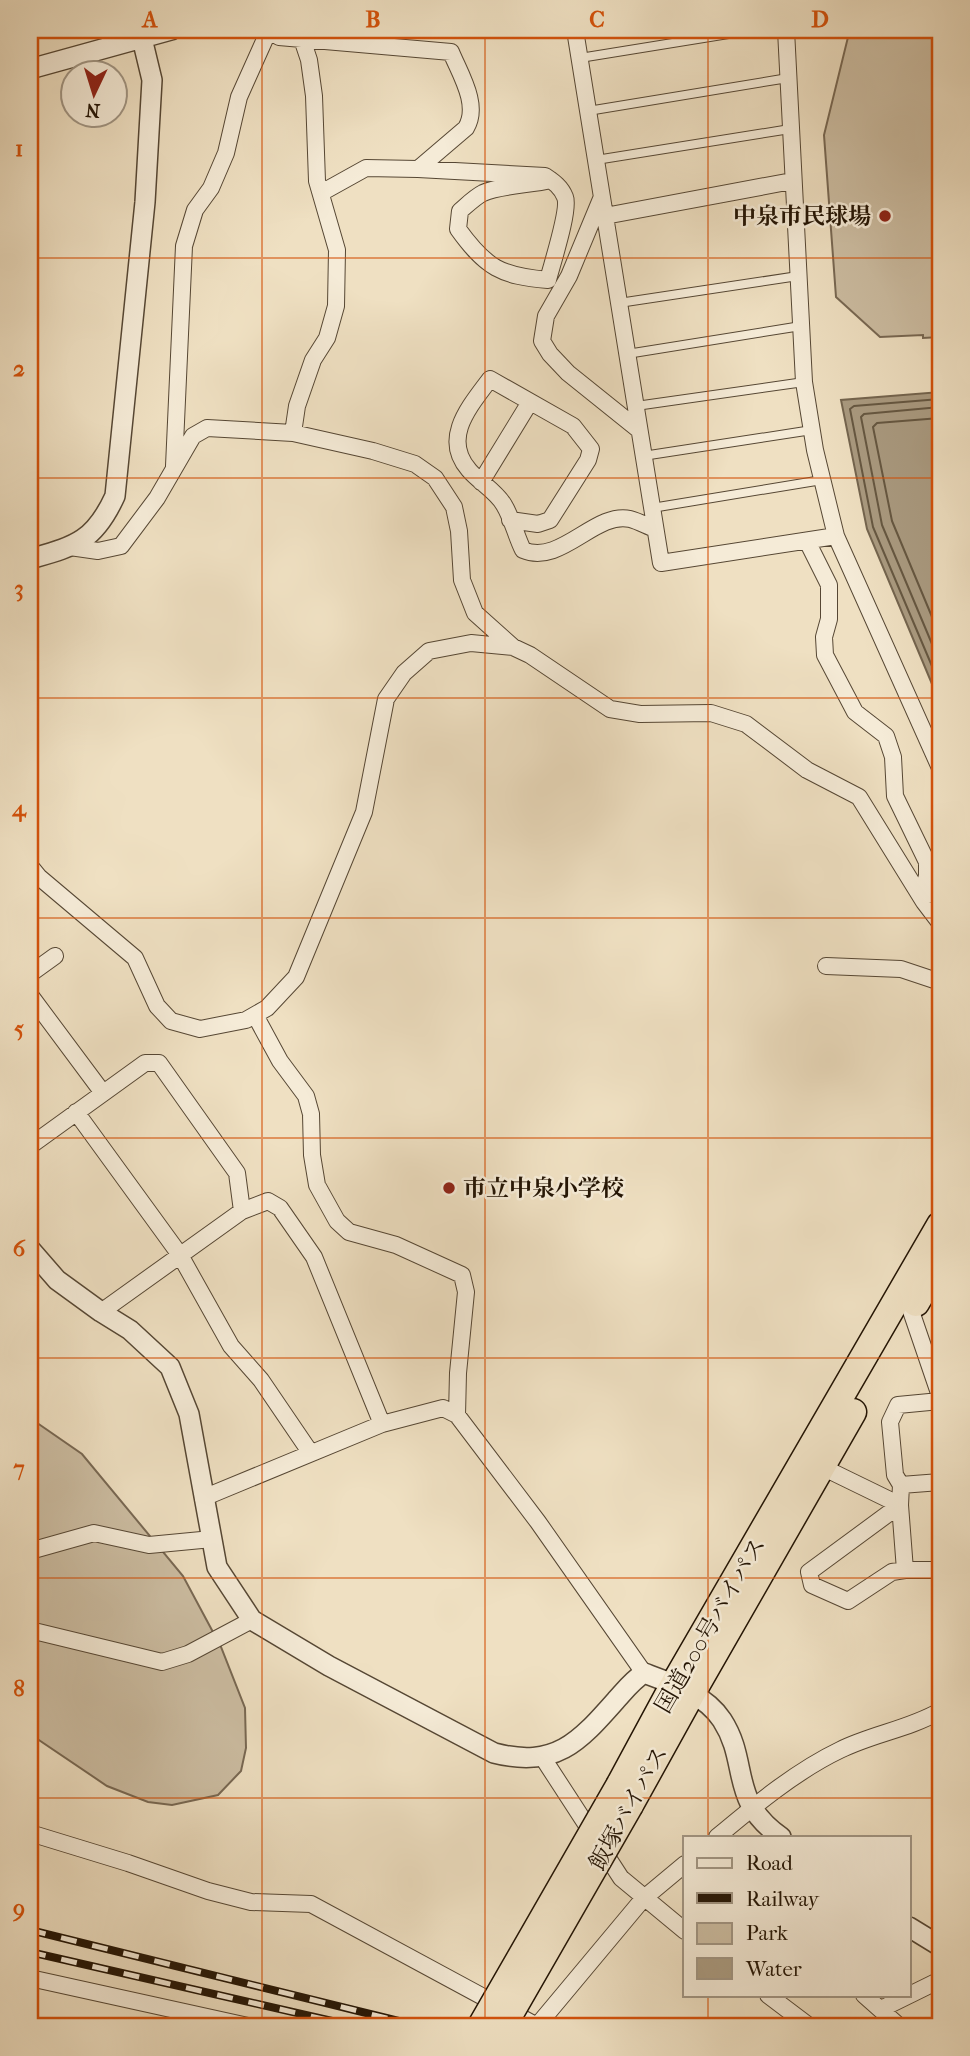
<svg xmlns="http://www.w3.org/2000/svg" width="970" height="2056" font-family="'IM FELL French Canon','Noto Serif JP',serif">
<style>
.green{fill:#ccbda2;stroke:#786853;stroke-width:2}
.water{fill:#aa9b81;stroke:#74654f;stroke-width:2}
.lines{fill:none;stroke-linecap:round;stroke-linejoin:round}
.shore{stroke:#665842;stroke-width:2}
.service-casing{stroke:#564734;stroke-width:10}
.minor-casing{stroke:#564734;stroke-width:18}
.tertiary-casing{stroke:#564734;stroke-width:22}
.trunk-casing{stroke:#231404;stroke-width:29}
.service{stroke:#f5ebd7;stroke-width:8}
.minor{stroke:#f5ebd7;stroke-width:16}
.tertiary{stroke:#f5ebd7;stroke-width:19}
.trunk{stroke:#efe0c2;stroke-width:26}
.rail-casing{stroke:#231404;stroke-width:8}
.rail{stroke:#f5ebd7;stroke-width:5;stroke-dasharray:16;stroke-linecap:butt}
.trunk-bridge-casing{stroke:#231404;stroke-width:29;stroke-linecap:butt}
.trunk-bridge{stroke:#efe0c2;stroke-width:26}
.grid{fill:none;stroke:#d4520b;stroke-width:2;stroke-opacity:0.55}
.poi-dot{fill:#8f2418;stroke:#f5ebd7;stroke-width:2.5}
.labels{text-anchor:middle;stroke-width:5;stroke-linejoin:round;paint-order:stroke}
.poi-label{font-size:23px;font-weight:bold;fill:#231404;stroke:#f5ebd7;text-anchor:end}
.street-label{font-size:23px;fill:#231404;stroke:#f5ebd7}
.neatline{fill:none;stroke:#d4520b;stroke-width:2.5}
.grid-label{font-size:23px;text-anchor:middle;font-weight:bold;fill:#d4520b}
</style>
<rect width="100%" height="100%" fill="#efe0c2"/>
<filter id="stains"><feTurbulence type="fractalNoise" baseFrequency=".00286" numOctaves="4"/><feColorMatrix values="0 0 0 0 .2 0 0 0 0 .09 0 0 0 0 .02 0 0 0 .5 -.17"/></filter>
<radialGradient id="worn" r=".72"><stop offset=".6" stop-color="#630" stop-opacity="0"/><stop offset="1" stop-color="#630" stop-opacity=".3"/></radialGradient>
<path class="green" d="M853,30H940V337L923,338V335L880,337L836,297L824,135L849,33Z
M30,1418L82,1454L183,1576L221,1647L245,1708L246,1748L241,1771L218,1795L172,1805L148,1802L107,1786L30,1734Z"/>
<path class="water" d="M940,392V703L867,529L841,400Z"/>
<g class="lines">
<path class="shore" d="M940,399L854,406L850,409L873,527L940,685
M940,407L864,414L861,417L882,525L940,663
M940,418L877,423L873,427L892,521L940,636"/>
<defs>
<path id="service" d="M580,58L753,30
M588,111L788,78
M596,160L790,129
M619,303L798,276
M627,354L801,326
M636,406L804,382
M643,456L812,430
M652,508L822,480"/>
<path id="minor" d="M575,30L661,563L836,536
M786,30L804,382L815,450L836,536L940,768
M302,39L451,52C460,74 480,105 466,128L418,169L366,168L321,193
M418,169L545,176C554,182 561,187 565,197C570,209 552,264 548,280C501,276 486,268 458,229L460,211C467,205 475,197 483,193C500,185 531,185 551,180
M601,199L569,276L546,316L542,341L550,354L568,373L639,430
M605,216L792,181
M174,466L184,246L195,210L211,188L226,153L239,97L269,30L279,37L302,39L309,60L314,96L317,181L337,250L336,306L327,338L313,360L297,406L293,433
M481,482L530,402
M510,520L538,524L550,520L588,460L591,449L573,426L490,379C470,406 441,438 469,470C479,482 496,491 504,505C512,518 516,536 523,550C561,566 595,511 630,519C638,521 647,526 655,529
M807,541L829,585V619L824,637L825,655L855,712L886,736L893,757L895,796L927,862V876L921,896L940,893
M70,547L98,551L121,546L157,498L193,436L207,428L293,433L373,451L415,464L435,478L454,507L459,531L462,580L475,613L513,647L530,655L610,709L640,714L711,713L746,724L807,770L859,797L924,902L940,923
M30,866L39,877L135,958L157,1006L171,1021L200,1029L246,1020L267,1008L296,977L364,812L386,699L404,673L429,651L471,643L513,647
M826,966L901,969L940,982
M30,974L55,956
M30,995L103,1093
M255,1015L280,1061L306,1096L311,1114L312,1155L317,1185L337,1221L349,1232L396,1245L462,1275L466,1292L458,1373L457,1415
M76,1112L180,1255L231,1346L261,1380L310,1452
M30,1146L145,1063H159L237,1173L242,1211
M911,1311L940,1396
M101,1312L242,1211L268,1201L280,1208L314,1257L382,1424
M822,1467L900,1505L905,1570H940
M901,1485L895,1475L890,1422L898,1405L940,1401
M203,1498L382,1424L443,1408L457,1415L538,1522L644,1673
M30,1551L94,1533L149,1545L212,1539
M905,1570L892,1572L848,1601L812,1585L809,1572L900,1505L901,1485L940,1482
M30,1630L162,1662L188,1654L252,1620
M543,1758L621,1878L685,1931
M30,1833L128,1863L208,1891L251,1902L311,1904L537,2026
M717,1837C754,1806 796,1771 840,1750C872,1734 909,1729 940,1711
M30,1978L248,2026
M768,1995L809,2026
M864,1995L899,2026
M881,2009L940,1980
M537,2026L643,1899L685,1864"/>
<path id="tertiary" d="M30,69L171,30
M30,559C75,546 94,542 115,496L145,202L152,80L140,30
M30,1249L57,1280L101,1312L130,1330L170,1367L189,1414L217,1567L252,1620L329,1666L494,1753C556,1769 579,1742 617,1699C626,1689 633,1680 644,1673C671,1683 705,1694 722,1720C750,1763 728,1800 781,1837
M909,1927L940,1946"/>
<path id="trunk" d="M916,1303L940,1262
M620,1784L674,1684L940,1225
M630,1805L692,1693L853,1412"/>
</defs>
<use href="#service" class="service-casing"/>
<use href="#minor" class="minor-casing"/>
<use href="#tertiary" class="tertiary-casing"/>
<use href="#trunk" class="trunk-casing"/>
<use href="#service" class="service"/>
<use href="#minor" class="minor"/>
<use href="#tertiary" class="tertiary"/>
<use href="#trunk" class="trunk"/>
<defs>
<path id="rail" d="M30,1930L419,2026
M30,1952L354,2026"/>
</defs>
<use href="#rail" class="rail-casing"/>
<use href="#rail" class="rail"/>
<defs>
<path id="trunk-bridge" d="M481,2026L620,1784
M503,2026L630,1805"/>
</defs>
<use href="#trunk-bridge" class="trunk-bridge-casing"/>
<use href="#trunk-bridge" class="trunk-bridge"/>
</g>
<path class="grid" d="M262,30V2026M485,30V2026M708,30V1837M30,258H940M30,478H940M30,698H940M30,918H940M30,1138H940M30,1358H940M30,1578H940M30,1798H940M708,1995V2026"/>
<g class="poi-dot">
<circle cx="885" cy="216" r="7"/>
<circle cx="449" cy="1188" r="7"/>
</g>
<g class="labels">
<g class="poi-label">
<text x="871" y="224">中泉市民球場</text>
<text x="463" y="1196" text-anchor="start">市立中泉小学校</text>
</g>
<g class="street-label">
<text transform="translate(710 1625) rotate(-60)" y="8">国道200号バイパス</text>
<text transform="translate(628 1808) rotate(-61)" y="8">飯塚バイパス</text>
</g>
</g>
<rect width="970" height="2056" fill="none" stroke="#efe0c2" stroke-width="77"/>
<rect x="683" y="1836" width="228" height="161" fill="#f5ebd7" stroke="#a19583" stroke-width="2"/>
<rect x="697" y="1858" width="35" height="10" fill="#f5ebd7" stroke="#a19583" stroke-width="2"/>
<text x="746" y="1870" font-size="21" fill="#231404">Road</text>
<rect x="697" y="1893" width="35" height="10" fill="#231404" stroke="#a19583" stroke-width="2"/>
<text x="746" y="1906" font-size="21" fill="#231404">Railway</text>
<rect x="697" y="1923" width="35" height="21" fill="#ccbda2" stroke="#a19583" stroke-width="2"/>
<text x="746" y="1940" font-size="21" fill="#231404">Park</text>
<rect x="697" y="1958" width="35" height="21" fill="#aa9b81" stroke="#a19583" stroke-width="2"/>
<text x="746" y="1976" font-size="21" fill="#231404">Water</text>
<g transform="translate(94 94) rotate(184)"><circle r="33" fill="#f5ebd7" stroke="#a19583" stroke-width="2"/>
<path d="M0-5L12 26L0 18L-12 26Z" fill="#8f2418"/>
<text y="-10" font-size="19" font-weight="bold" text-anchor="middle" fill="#231404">N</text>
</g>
<rect x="38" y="38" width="894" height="1980" class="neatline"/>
<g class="grid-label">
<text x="150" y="27">A</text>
<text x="373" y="27">B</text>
<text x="597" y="27">C</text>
<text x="820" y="27">D</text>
<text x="19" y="156">1</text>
<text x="19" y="376">2</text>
<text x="19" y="596">3</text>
<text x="19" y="816">4</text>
<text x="19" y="1036">5</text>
<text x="19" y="1256">6</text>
<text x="19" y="1476">7</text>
<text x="19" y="1696">8</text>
<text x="19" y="1916">9</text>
</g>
<rect width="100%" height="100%" filter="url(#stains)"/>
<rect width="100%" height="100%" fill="url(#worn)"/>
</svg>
